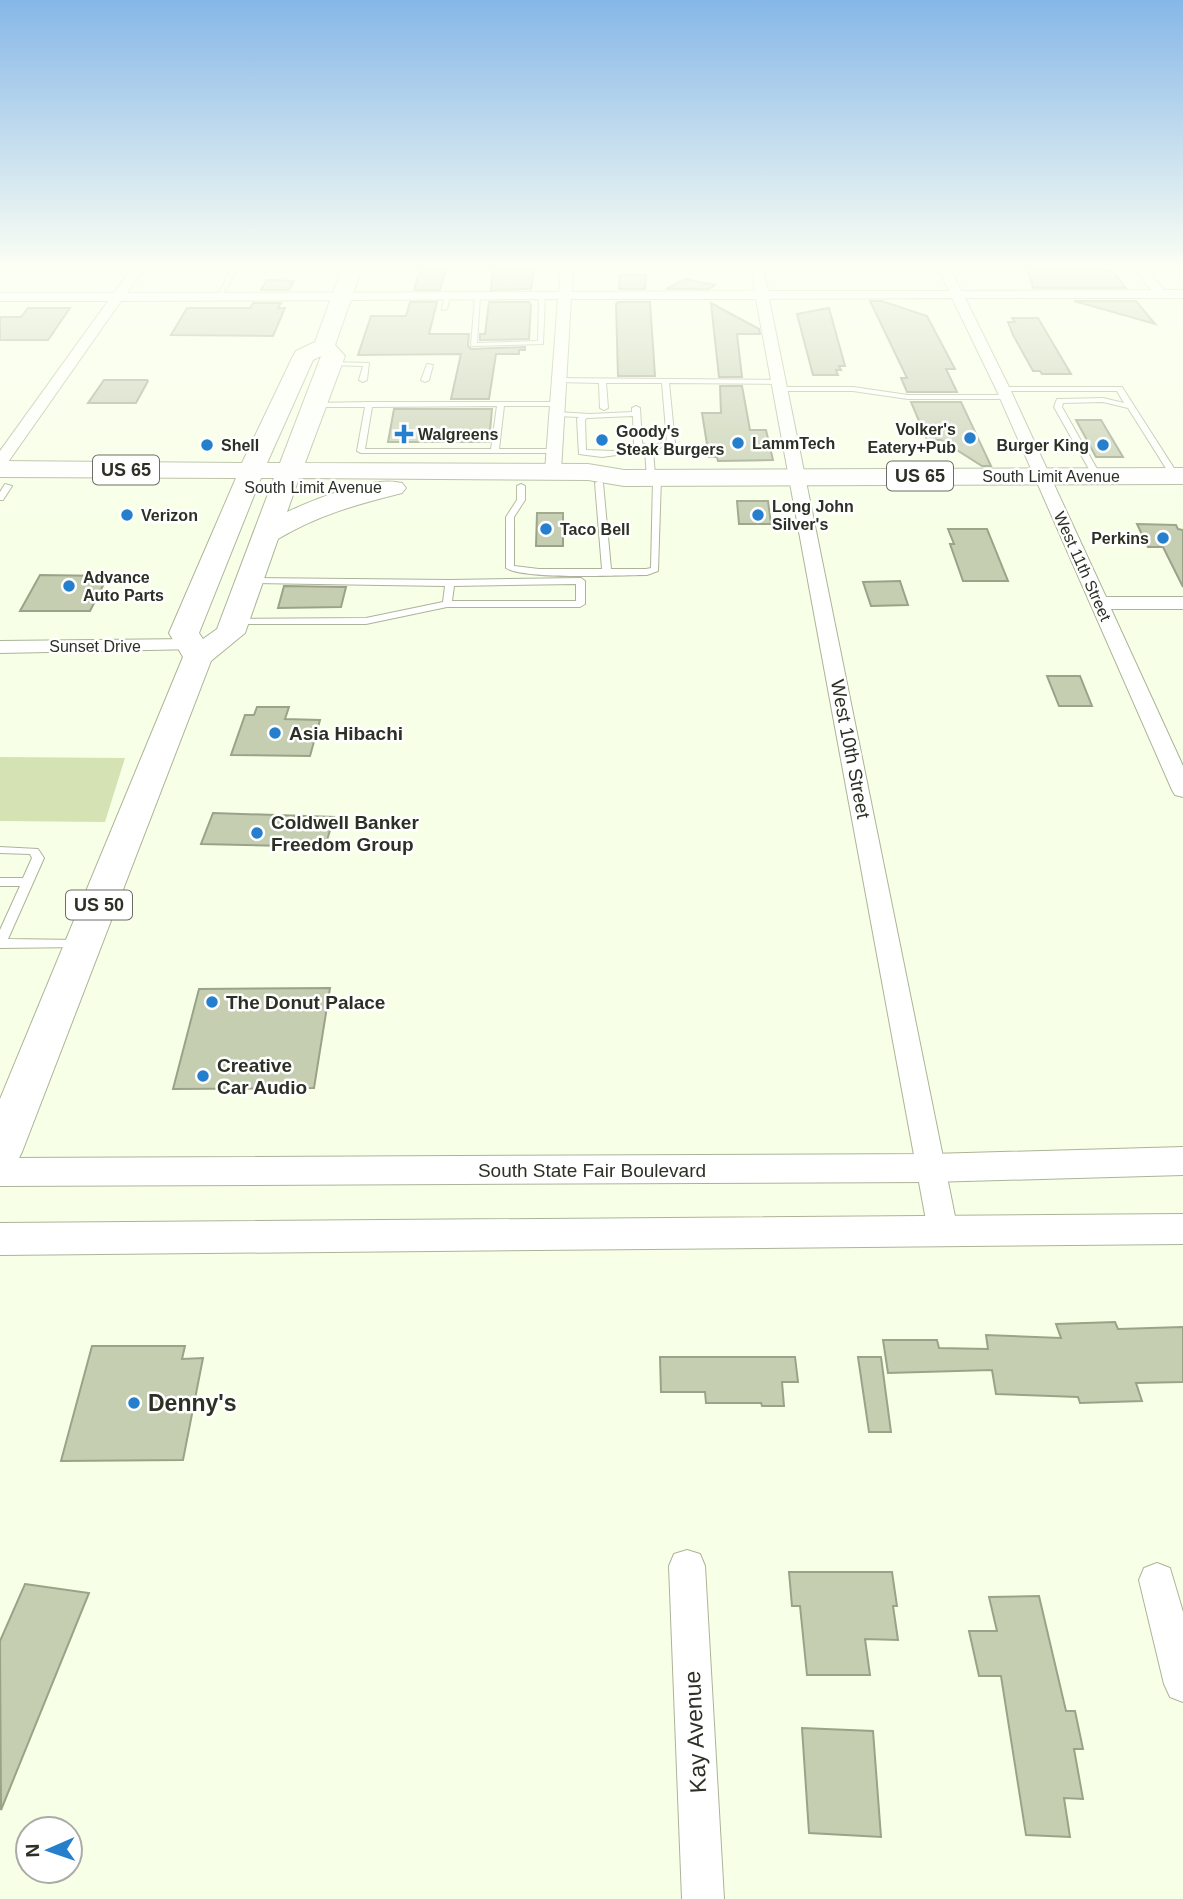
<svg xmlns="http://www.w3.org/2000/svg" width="1183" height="1899" font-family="Arial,sans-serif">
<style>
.green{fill:#d5e2b4}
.building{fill:#c5ceb1;stroke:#9aa387;stroke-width:2}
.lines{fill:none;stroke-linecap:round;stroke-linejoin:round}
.lane-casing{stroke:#abb498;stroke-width:2}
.street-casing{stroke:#abb498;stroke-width:2}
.secondary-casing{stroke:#abb498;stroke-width:2}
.highway-casing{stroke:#abb498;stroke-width:2}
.lane{fill:#fff;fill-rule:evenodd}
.street{fill:#fff;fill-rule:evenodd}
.secondary{fill:#fff;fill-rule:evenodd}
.highway{fill:#fff;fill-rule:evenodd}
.poi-dot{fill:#257fcc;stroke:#fff;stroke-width:2.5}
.labels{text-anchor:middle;stroke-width:5;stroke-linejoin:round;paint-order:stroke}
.far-poi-label{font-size:16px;font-weight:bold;fill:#2d3025;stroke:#fff;text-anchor:start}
.far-street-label{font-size:16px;fill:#2d3025;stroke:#fff}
.shield{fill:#fff;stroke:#6c6e66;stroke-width:2}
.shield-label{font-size:18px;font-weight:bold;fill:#2d3025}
.poi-label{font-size:19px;font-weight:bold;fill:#2d3025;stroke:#fff;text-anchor:start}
.street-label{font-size:19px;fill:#2d3025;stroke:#fff}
.near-poi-label{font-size:23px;font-weight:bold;fill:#2d3025;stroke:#fff;text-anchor:start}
.near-street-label{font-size:23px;fill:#2d3025;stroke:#fff}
</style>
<rect width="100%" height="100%" fill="#f8ffe7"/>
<path class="green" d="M0,757L125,758L105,822L0,821Z"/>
<path class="building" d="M1027,268L1106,270L1114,272L1126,288H1033Z
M420,269H446L440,290H414Z
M493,269L534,270L531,289L491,290Z
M620,275H646L645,289H619Z
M685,279L715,285L709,289H666Z
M267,280L294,281L289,290H261Z
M870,301H882L927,316L955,369H946L957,392H907L901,378H907Z
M1074,301H1136L1155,324Z
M410,302H437L429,334H469L468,346L471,349L525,347V350H519V354H496L489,399H451L461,354L358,355L371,316H406Z
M489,302H529L531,305L529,339L480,340V334H485Z
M618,302H650L655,376H618L616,304Z
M253,303H281L278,308H285L273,336L171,335L187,308H250Z
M711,303L759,329L760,334H737L742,377H719Z
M28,308H70L48,340H0V317H21Z
M829,308L845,366H839L841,370H836L838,375H813L797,314Z
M1012,318H1038L1071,374H1042L1040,371H1033L1013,335L1008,322H1015Z
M104,380H147L148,381L136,403H88Z
M720,386H742L750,430H766L773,460L718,461L717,457H709L702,413H721Z
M911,402H961L991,466H982L941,440H927Z
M394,409H492L489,442H388Z
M1076,420H1101L1123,457H1096Z
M737,501H768L771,524H739Z
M537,513H563V546H536Z
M1137,524L1176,525L1178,529L1183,530V587L1163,547H1148Z
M948,529H987L1008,581H963L950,544H954Z
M40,575L108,576L90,611H20Z
M900,581L908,605L871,606L863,582Z
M284,586L346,587L341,607L278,608Z
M1047,676H1080L1092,706H1059Z
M257,707H289L285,719L320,720L310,756L231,755L245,715H254Z
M213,813L334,817L325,847L201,844Z
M330,988L314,1088L173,1089L199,989Z
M1115,1322L1118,1329L1183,1327V1382L1136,1383L1142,1401L1080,1403L1078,1397L996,1394L992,1370L888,1373L883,1340H937L939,1348L988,1349L986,1335L1061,1338L1056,1324Z
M92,1346H185L182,1359L203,1358L183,1460L61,1461Z
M660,1357H795L798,1382H782L784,1406H762L761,1403H706L705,1392H661Z
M858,1357H881L891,1432H869Z
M789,1572H892L897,1606H893L898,1640L865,1639L870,1675H807L800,1606H792Z
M25,1584L89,1593L1,1810L0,1641Z
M1039,1596L1066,1711H1075L1083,1749H1074L1083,1799L1064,1798L1070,1837L1026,1835L1001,1676H979L969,1631H997L989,1597Z
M802,1728L873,1731L881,1837L809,1833Z"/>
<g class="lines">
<defs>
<path id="lane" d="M232,268H238L221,297H217Z
M542,294L545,296L543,344L471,346L475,296L480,297L477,343L538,341L539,296Z
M447,295L450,297L447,309L442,310L444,297Z
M331,362L369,363L367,380L363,382L359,380L363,366L329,365V363Z
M427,364L433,365L429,380L425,382L421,380Z
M555,378L780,380L784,382L780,384L669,383L675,443L653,450L655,475L661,477L658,571L647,575C619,575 525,580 506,568V517L517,500V486L521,484L525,486V500L514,517V566L539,569H602L595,483L599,481L603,483L611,569H646L651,568L653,480L647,478L645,451L602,457L579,454L577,419L579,417L556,416L552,414L556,412L590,414L632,412V408L636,406L640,408L642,443L648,446L667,442L662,383H606L608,408L604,410L600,408L599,383L558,382L554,380ZM633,416L634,444L640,448L614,451L586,450L585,420L587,418Z
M778,387H853L908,395H1006L1010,397L1006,399H908L853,391H781L777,389Z
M1000,387H1122L1179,476L1172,478L1128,408L1103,402L1063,403L1062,407L1101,476L1094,478L1054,407L1057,399H1060L1103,398L1124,403L1117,391H1003L999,389Z
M369,402H560V406H504L499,449H553L557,451L553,453H361L357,451L365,407H316L312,405L316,403ZM497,406L491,449H365L372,407Z
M5,484L12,486L3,500H0V492Z
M249,578L450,580L581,578L585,581V604L580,607H447L366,624H232V620L235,619L366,618L443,602L445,586L246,583V579ZM576,584V601H452L454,586Z
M0,847L38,849L44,858L8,939L79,940L85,944L83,947L0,948V930L20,886H0V878H23L32,858L30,854L0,853Z"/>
<path id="street" d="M132,268H144L127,293L559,292L561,268H573L572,292L755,291L751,268H763L768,291H949L938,268H950L961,291L1151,290L1134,268H1146L1164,290H1183V298H965L1010,389L1106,597H1183V609H1111L1183,766V797L1175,795L1172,790L996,389L952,298L769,299L958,1231L953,1239L943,1242L933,1239L928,1231L756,299H571L561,471L553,476L545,471L558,299L121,301L6,465L0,467V451L108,301H0V293H114Z
M191,639L201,645L198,649L0,653V641Z
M687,1550L700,1554L705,1566L724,1899H682L669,1566L674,1554Z
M1157,1563L1170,1568L1183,1612V1702L1170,1697L1164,1684L1139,1580L1144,1568Z"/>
<path id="secondary" d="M1183,1147V1175L931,1182L0,1186V1158L931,1154Z
M1183,1214V1244L0,1255V1223Z"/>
<path id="highway" d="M342,268H362L335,345L345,356L305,463L588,464L624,470L1183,468V484L624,486L588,480L299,478L287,512C315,499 373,475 402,483L406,488L402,493C358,504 318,515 278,539L245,633L211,661L22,1152L16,1164L0,1168V1099L183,657L169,633L236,478L0,477V461L242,463L293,356L296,351L315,342ZM321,356L280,463H267L313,360ZM261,478H274L217,629L203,639L199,633Z"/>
</defs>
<use href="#lane" class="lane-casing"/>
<use href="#street" class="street-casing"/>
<use href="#secondary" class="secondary-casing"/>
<use href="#highway" class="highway-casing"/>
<use href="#lane" class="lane"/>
<use href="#street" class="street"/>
<use href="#secondary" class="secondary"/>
<use href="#highway" class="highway"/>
</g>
<linearGradient id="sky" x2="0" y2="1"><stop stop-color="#86b7e7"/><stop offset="0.5" stop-color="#fcfff4"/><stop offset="1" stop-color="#fcfff4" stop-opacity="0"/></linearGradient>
<rect width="1183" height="534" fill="url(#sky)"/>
<g class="poi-dot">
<path d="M400.5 423.5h7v7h7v7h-7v7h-7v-7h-7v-7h7z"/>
<circle cx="970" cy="438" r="7"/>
<circle cx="602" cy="440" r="7"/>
<circle cx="738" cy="443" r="7"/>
<circle cx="207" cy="445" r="7"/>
<circle cx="1103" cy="445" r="7"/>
<circle cx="127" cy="515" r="7"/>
<circle cx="758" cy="515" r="7"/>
<circle cx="546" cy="529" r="7"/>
<circle cx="1163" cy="538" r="7"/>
<circle cx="69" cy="586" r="7"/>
<circle cx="275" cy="733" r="7"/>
<circle cx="257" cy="833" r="7"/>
<circle cx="212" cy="1002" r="7"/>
<circle cx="203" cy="1076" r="7"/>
<circle cx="134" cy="1403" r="7"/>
</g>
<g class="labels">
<g class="far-poi-label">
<text x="956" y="435" text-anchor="end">Volker's<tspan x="956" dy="18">Eatery+Pub</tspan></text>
<text x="616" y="437">Goody's<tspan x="616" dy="18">Steak Burgers</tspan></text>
<text x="418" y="440">Walgreens</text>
<text x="752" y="449">LammTech</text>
<text x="221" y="451">Shell</text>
<text x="1089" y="451" text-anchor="end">Burger King</text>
<text x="772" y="512">Long John<tspan x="772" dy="18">Silver's</tspan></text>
<text x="141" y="521">Verizon</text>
<text x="560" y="535">Taco Bell</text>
<text x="1149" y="544" text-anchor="end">Perkins</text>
<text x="83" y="583">Advance<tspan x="83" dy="18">Auto Parts</tspan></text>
</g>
<g class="far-street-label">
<text x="1051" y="482">South Limit Avenue</text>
<text x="313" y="493">South Limit Avenue</text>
<text transform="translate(1083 566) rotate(66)" y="6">West 11th Street</text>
<text x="95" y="652">Sunset Drive</text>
</g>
<g class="shield">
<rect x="93" y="455.5" width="66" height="29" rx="5"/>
<rect x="887" y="461.5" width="66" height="29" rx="5"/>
<rect x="66" y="890.5" width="66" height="29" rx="5"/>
</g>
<g class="shield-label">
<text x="126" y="476">US 65</text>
<text x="920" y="482">US 65</text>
<text x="99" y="911">US 50</text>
</g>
<g class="poi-label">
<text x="289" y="740">Asia Hibachi</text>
<text x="271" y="829">Coldwell Banker<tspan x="271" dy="22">Freedom Group</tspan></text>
<text x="226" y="1009">The Donut Palace</text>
<text x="217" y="1072">Creative<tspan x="217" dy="22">Car Audio</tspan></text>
</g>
<g class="street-label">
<text transform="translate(851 749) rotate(79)" y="7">West 10th Street</text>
<text x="592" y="1177">South State Fair Boulevard</text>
</g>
<g class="near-poi-label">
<text x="148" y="1411">Denny's</text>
</g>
<g class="near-street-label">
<text transform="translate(695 1732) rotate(-93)" y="8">Kay Avenue</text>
</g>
</g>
<g transform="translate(49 1850) rotate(268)"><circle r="33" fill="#ffffff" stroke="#abaca8" stroke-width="2"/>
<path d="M0-5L12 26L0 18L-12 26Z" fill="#257fcc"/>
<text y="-10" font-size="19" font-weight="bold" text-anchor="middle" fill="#2d3025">N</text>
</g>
</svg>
